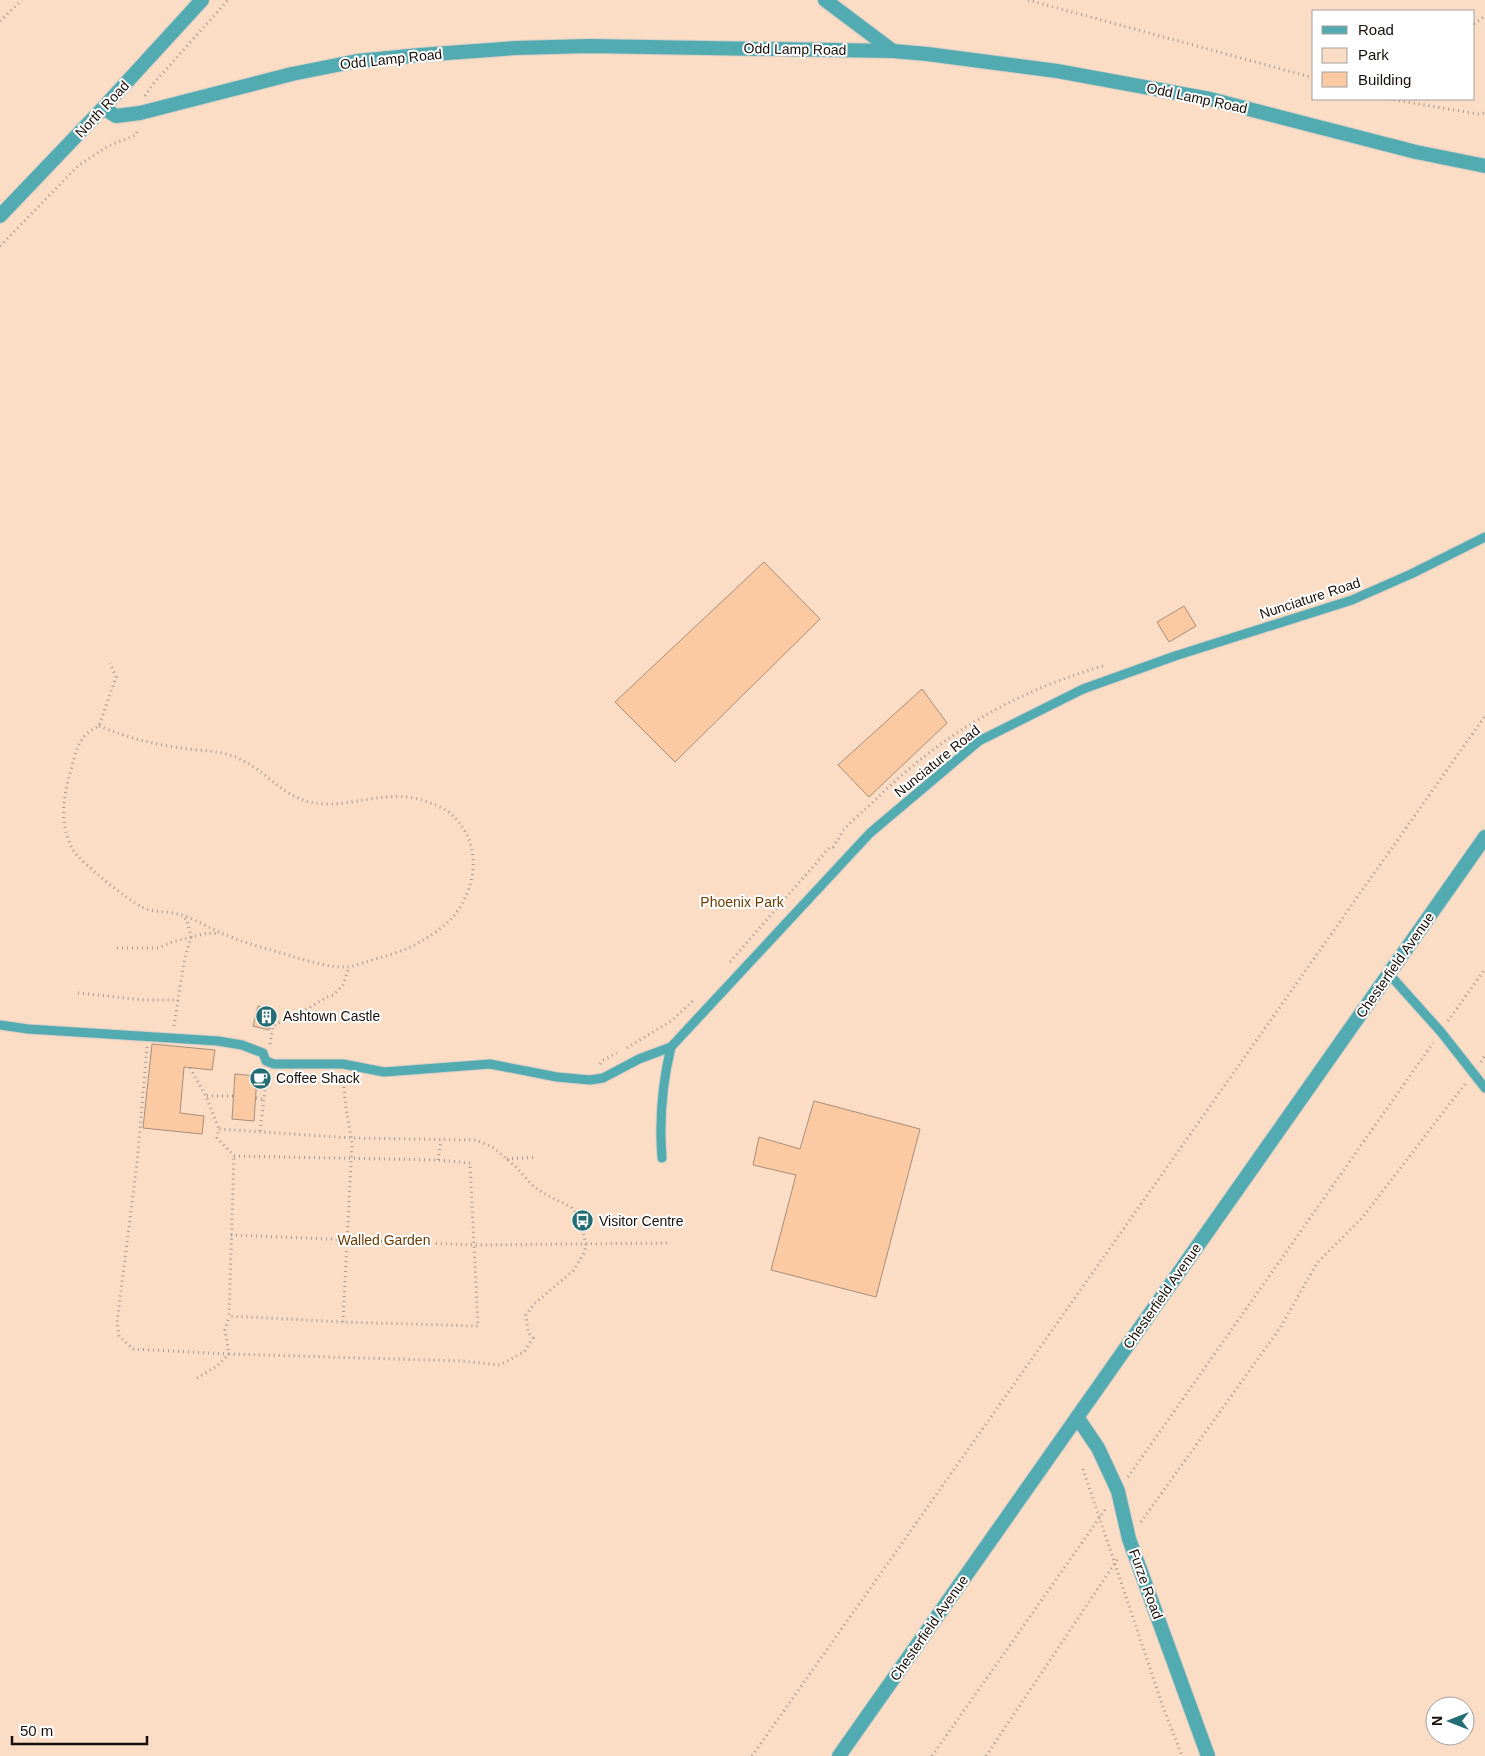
<svg xmlns="http://www.w3.org/2000/svg" width="1485" height="1756" font-family="Helvetica,sans-serif">
<style>
.green{fill:#fbddc6;fill-rule:evenodd}
.building{fill:#fccaa2;stroke:#a68d7a}
.lines{fill:none;stroke-linecap:round;stroke-linejoin:round}
.service-casing{stroke:#d8cec5;stroke-width:11}
.minor-casing{stroke:#d8cec5;stroke-width:16}
.tertiary-casing{stroke:#d8cec5;stroke-width:16}
.path{stroke:#a49991;stroke-width:3;stroke-dasharray:1 4;stroke-linecap:butt}
.service{stroke:#53abb2;stroke-width:9}
.minor{stroke:#53abb2;stroke-width:14}
.tertiary{stroke:#53abb2;stroke-width:14}
.labels{text-anchor:middle;stroke-width:4;stroke-linejoin:round;paint-order:stroke}
.street-label{font-size:14px;fill:#180f08;stroke:#fff}
.park-label{font-size:14px;fill:#6d3b00;stroke:#fff}
.poi-label{font-size:14px;fill:#180f08;stroke:#fff;text-anchor:start}
</style>
<rect width="100%" height="100%" fill="#fdf2e9"/>
<path class="green" d="M0,0H1485V1756H0ZM1314,11H1474V99H1314ZM1435,1706H1465V1736H1435Z"/>
<path class="building" d="M764,562L820,619L675,762L615,702Z
M1184,606L1196,626L1169,642L1157,622Z
M922,689L947,723L869,797L838,765Z
M258,1006L274,1010L269,1030L253,1026Z
M152,1044L215,1050L212,1070L184,1067L180,1113L204,1116L202,1134L143,1128Z
M235,1074L257,1076L254,1121L232,1119Z
M814,1101L920,1129L876,1297L771,1270L796,1175L753,1165L759,1137L800,1149Z"/>
<g class="lines">
<defs>
<path id="service" d="M1389,974L1441,1032L1485,1088
M0,1025L28,1029L218,1041L242,1045L263,1053L266,1061L274,1064H343L384,1072L490,1064L557,1077L590,1080L603,1078L639,1059L671,1047
M662,1158C659,1120 662,1084 671,1047L870,833L979,741L1083,689L1175,656L1352,600L1411,574L1485,537"/>
<path id="minor" d="M825,0L893,51
M103,108L116,116L140,113L292,74L357,61L420,55L516,48L589,46L893,51L927,54L1057,71L1210,99L1416,152L1485,166
M0,216L103,108L202,0
M1077,1417L1098,1448L1118,1491L1129,1539L1208,1756"/>
<path id="tertiary" d="M839,1756L1485,837"/>
</defs>
<use href="#service" class="service-casing"/>
<use href="#minor" class="minor-casing"/>
<use href="#tertiary" class="tertiary-casing"/>
<path class="path" d="M1028,0L1314,78
M0,21L22,0
M1474,24L1485,16
M145,96L153,84L228,0
M1389,99L1478,114L1485,113
M0,246L79,165L108,146L136,135L138,129
M99,726C126,737 152,744 180,748C200,751 224,750 242,760C274,776 287,805 330,804C364,803 394,789 428,802C435,805 442,807 447,811C473,830 479,862 468,891C457,919 442,929 418,943C403,952 385,956 369,961C362,963 355,966 348,967C330,968 309,961 291,956C269,949 247,944 226,935C210,929 194,918 178,914C166,911 153,913 142,907C128,900 81,863 73,850C59,824 63,799 70,773C76,752 77,736 99,726L116,677L110,663
M117,948H158L172,942L208,933L219,934
M730,962L830,847H833C836,842 839,839 841,834C845,826 866,809 873,802C941,735 1011,693 1103,666
M78,993L144,1000H178
M1448,1021L1485,969
M174,1026L184,962L191,937L187,920L184,918
M270,1044L273,1026L278,1023L292,1018L327,997L334,995L343,985L349,967
M147,1047L137,1163L117,1322L119,1336L133,1349L229,1354L225,1330L229,1316
M627,1048L671,1021L695,999
M1481,1062L1485,1055
M600,1064L603,1060L617,1053
M190,1068L206,1096L219,1129
M207,1096H234
M256,1098L264,1100
M260,1131L267,1075
M234,1156L438,1160L470,1163L478,1326L343,1322L229,1316Z
M507,1159L537,1157
M438,1160L441,1140
M231,1235L475,1245L671,1243
M343,1322L352,1143L346,1108L343,1077
M197,1378L217,1366L229,1354L462,1361L500,1365L524,1352L533,1338L528,1332L526,1315L534,1304L574,1270L584,1253L586,1245L580,1218L571,1207L543,1193L532,1185L516,1167L494,1148L476,1140L352,1138L219,1129L217,1138L234,1156
M1083,1469L1162,1704L1182,1756
M1128,1477L1433,1043
M1141,1522L1280,1328L1317,1263L1362,1218L1465,1084
M752,1756L1485,716
M932,1756L1107,1507
M986,1756L1119,1557"/>
<use href="#service" class="service"/>
<use href="#minor" class="minor"/>
<use href="#tertiary" class="tertiary"/>
</g>
<defs>
<symbol id="building-disc" viewBox="-11 -11 22 22"><circle r="9.5" fill="#236e75" stroke="#fff"/><path d="M-4-6H4V6H1V3H-1V6H-4ZM-2.5-4.3h1.7v1.8h-1.7ZM.8-4.3h1.7v1.8H.8ZM-2.5-1h1.7V.8h-1.7ZM.8-1h1.7V.8H.8Z" fill="#fff"/></symbol>
<symbol id="cafe-disc" viewBox="-11 -11 22 22"><circle r="9.5" fill="#236e75" stroke="#fff"/><path d="M-5.5-4.5H6V0H3Q3 3.5 0 3.5H-2.5Q-5.5 3.5-5.5 0ZM3-3.2v2h1.7v-2ZM-6 4.5H4V6H-6Z" fill="#fff"/></symbol>
<symbol id="bus-disc" viewBox="-11 -11 22 22"><circle r="9.5" fill="#236e75" stroke="#fff"/><path d="M-5-6H5V4H4V6H2V4H-2V6H-4V4H-5ZM-3.5-4V0h7V-4ZM-3.5 1.2v1.5H-2V1.2ZM2 1.2v1.5H3.5V1.2Z" fill="#fff"/></symbol>
</defs>
<g fill-rule="evenodd">
<use href="#building-disc" x="254" y="1004" width="25" height="25"/>
<use href="#cafe-disc" x="248" y="1066" width="25" height="25"/>
<use href="#bus-disc" x="570" y="1208" width="25" height="25"/>
</g>
<g class="labels">
<g class="street-label">
<text transform="translate(795 49) rotate(1)" y="5">Odd Lamp Road</text>
<text transform="translate(391 59) rotate(-6)" y="5">Odd Lamp Road</text>
<text transform="translate(1197 98) rotate(12)" y="5">Odd Lamp Road</text>
<text transform="translate(102 109) rotate(-47)" y="5">North Road</text>
<text transform="translate(1310 598) rotate(-18)" y="5">Nunciature Road</text>
<text transform="translate(937 761) rotate(-39)" y="5">Nunciature Road</text>
<text transform="translate(1395 965) rotate(-55)" y="5">Chesterfield Avenue</text>
<text transform="translate(1162 1296) rotate(-55)" y="5">Chesterfield Avenue</text>
<text transform="translate(1146 1584) rotate(70)" y="5">Furze Road</text>
<text transform="translate(929 1628) rotate(-55)" y="5">Chesterfield Avenue</text>
</g>
<g class="park-label">
<text x="742" y="907">Phoenix Park</text>
<text x="384" y="1245">Walled Garden</text>
</g>
<g class="poi-label">
<text x="283" y="1021">Ashtown Castle</text>
<text x="276" y="1083">Coffee Shack</text>
<text x="599" y="1226">Visitor Centre</text>
</g>
</g>
<rect x="1312" y="10" width="162" height="90" fill="#ffffff" stroke="#a39f9c"/>
<rect x="1322" y="26" width="25" height="8" fill="#53abb2" stroke="#a39f9c"/>
<text x="1358" y="35" font-size="15" fill="#180f08">Road</text>
<rect x="1322" y="48" width="25" height="15" fill="#fbddc6" stroke="#a39f9c"/>
<text x="1358" y="60" font-size="15" fill="#180f08">Park</text>
<rect x="1322" y="72" width="25" height="15" fill="#fccaa2" stroke="#a39f9c"/>
<text x="1358" y="85" font-size="15" fill="#180f08">Building</text>
<g transform="translate(1450 1721) rotate(270)"><circle r="24" fill="#ffffff" stroke="#a39f9c"/>
<path d="M0-4L9 19L0 12L-9 19Z" fill="#236e75"/>
<text y="-8" font-size="14" font-weight="bold" text-anchor="middle" fill="#180f08">N</text>
</g>
<path d="M12 1736v8h135v-8" fill="none" stroke="#180f08" stroke-width="2.5"/>
<text x="20" y="1736" font-size="15" fill="#180f08" stroke="#ffffff" stroke-width="4" paint-order="stroke">50 m</text>
</svg>
